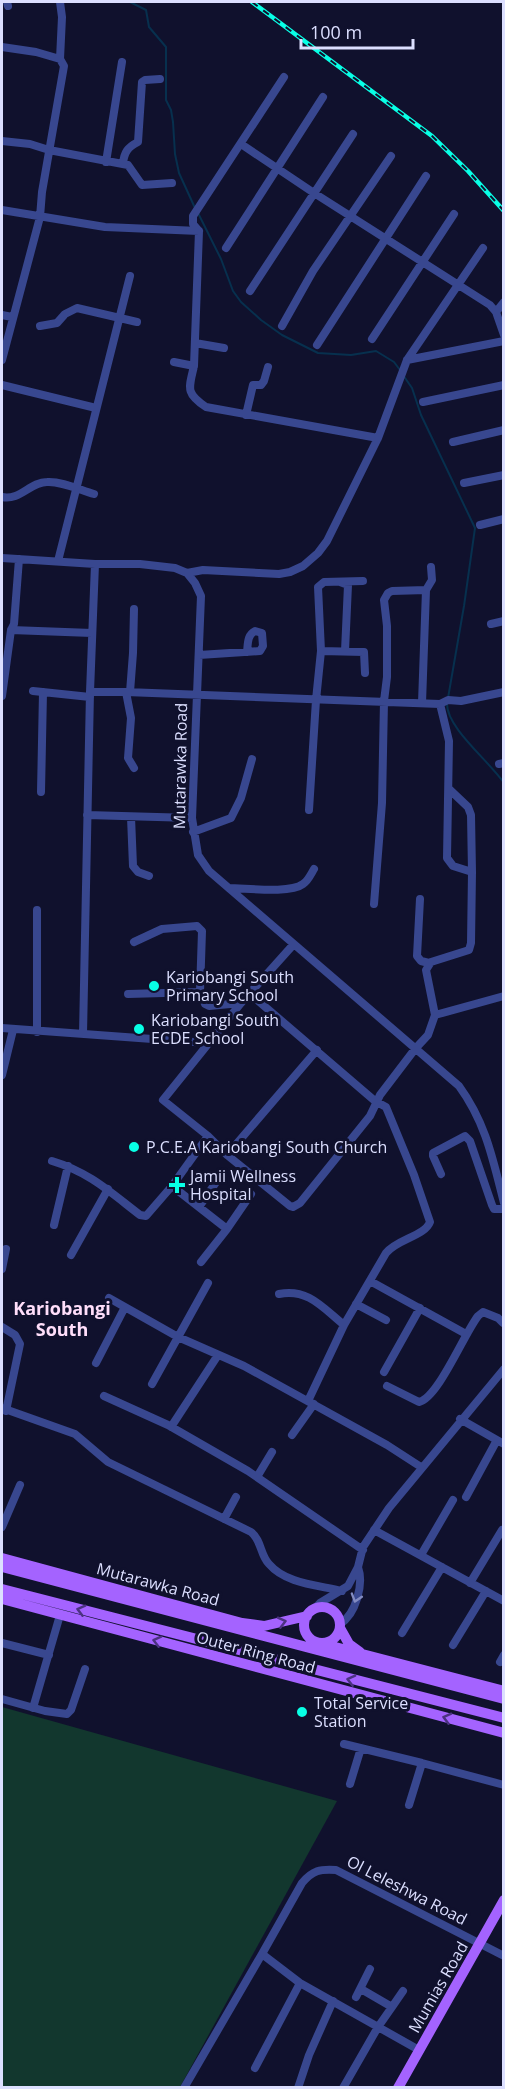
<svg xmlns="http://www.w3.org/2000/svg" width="505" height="2089" font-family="'Open Sans',sans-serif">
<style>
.green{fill:#12372e}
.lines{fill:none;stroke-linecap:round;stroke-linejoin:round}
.stream{stroke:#07304e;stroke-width:2}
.minor{stroke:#38478f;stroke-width:8}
.major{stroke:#a463ff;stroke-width:10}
.rail-casing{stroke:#08ffe5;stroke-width:4.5}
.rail{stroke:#10112d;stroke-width:2;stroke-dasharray:7;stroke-linecap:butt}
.oneway{stroke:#828bc1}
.oneway2{stroke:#4b3281}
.poi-dot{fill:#08ffe5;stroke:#10112d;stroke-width:2}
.labels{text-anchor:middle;stroke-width:6;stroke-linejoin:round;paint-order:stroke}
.street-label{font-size:16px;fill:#dcdfff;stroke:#10112d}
.poi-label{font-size:16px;fill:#dcdfff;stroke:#10112d;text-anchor:start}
.neighbourhood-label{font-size:18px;font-weight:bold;fill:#ffdefa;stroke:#10112d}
</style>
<rect width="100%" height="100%" fill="#10112d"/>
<path class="green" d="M2,1707L337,1801L180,2087L8,2088L2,2086Z"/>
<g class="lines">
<path class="stream" d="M130,2L146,10L149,27L166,47V100L171,110L173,122L175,154L179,173L195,208
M198,213L221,259L233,291L241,302L261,320L282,335L318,353L351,355L376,351L394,362L400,370
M403,375L412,388L421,415L475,528L464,606L448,698
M447,704C447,728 489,761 504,783"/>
<path class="minor" d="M7,2L8,6
M60,2L62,17L60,59
M2,47L36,52L60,59L64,66L42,192L40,217L2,360
M2,141L30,144L49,150L128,165L142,185L172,183
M241,144L314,193L490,305L496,312L504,335
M106,162L122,62
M123,164C124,152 128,147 138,142L142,82L145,80L160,79
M2,210L105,227L199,231L194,366
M199,231L193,224V216L284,77
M226,248L323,97
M250,291L353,134
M496,312L504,302
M2,315L12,317
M40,326L57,323L65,314L77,308L137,322
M282,326L313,271L391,156
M372,339L454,214
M195,343L224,348
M317,345L426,176
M407,360L504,341
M174,362L194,366C189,388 185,393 206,407L378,438
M2,385L96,408
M423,402L504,385
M246,415L253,385H261L264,381L268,367
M453,442L504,430
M464,483L504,475
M2,497C20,501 30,482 47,482C62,481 80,490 94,494
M480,525L504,519
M2,558L95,564H140L175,568L187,573L195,583L201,596L192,818L198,855L209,871L459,1086C486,1123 493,1160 504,1203
M58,561L130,276
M187,573L203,570L279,574L290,572L303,566L318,553L327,541L378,438L407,360L483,248
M340,582L348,585L345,651
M491,624L504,621
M11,630L92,633
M321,651L364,652L365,673
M199,655L260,651L263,646L262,633L255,631C247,635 248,644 247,652
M33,691L90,697
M90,692H126L440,704L448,700L461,701L504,692
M126,692L131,718L128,758L134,768
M130,692L133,653L134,609
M2,696L11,630L14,624L19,559
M422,703L426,590L432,580L431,567
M499,764L504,763
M449,789L468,807L471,815L472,872
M41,792L43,692
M309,810L316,700L321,651L318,587L324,582L363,581
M87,815L192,818
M131,817L133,866L138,872L149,876
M193,832L231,818L241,798L252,759
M229,888C246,888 290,894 303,884C308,881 311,874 314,869
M420,899L417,956L421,961L429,963
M374,904L382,803L384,701L387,677V626L384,600L388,593L392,591L426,590
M134,942L162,929L197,926L202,931L200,992L205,1004L209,1006L241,1003
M293,945L241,1003L163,1100L208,1136L227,1155L290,1206L293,1207L300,1203L370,1116L380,1095L415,1049L428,1035L435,1015L504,996
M249,993L375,1101L386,1107L414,1175L430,1222C425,1236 397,1239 386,1253L344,1325L308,1401
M128,994L200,992
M435,1015L426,970L431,962L469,950L471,943L472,872L453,866L447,858L449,741L440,704
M2,1028L207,1043
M37,1032V910
M83,1034L90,692L95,564
M2,1075L13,1030
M227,1155L317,1050
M52,1161C89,1172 110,1192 140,1215L146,1216L172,1186L208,1136
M441,1174L433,1156V1153L465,1136L470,1141L492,1205L494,1209H504
M172,1186L227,1229L201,1262
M199,1207L221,1175
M54,1225L68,1166
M227,1229L251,1194
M71,1255L108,1189
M2,1269L6,1249
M370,1281L466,1334
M279,1294C308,1288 323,1308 344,1325
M109,1298L178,1337L244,1366L387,1445L421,1467
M356,1304L386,1320
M2,1327L15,1335L20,1344L6,1411
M96,1363L125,1307
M384,1372L420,1308
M152,1384L208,1283
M387,1386L419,1402C438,1398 464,1334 478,1316L483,1312L498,1318L503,1323
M104,1396L168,1425L248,1471L363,1550
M2,1408L75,1434L108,1462L251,1532C262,1541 260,1555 269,1564C286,1584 318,1585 342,1591
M460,1419L504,1444
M171,1427L218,1355
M292,1435L314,1404
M257,1477L272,1452
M466,1497L497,1440
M224,1519L236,1497
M2,1527L20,1485
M374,1530L504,1601
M421,1555L453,1500
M470,1583L502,1530
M314,1609L320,1603L348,1586L358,1567L363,1547L389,1508L504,1369
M340,1624C356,1614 364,1584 358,1567
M402,1633L442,1567
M2,1643L49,1655
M453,1645L486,1591
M500,1662L504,1655
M2,1699L45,1711L67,1714L71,1710L85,1669
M33,1708L60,1615
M344,1744L422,1763L504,1785
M350,1784L361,1748
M409,1805L422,1763
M356,1997L370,1969
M392,2007L403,1991
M419,2050L300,1983L262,1954L302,1883C313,1870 320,1869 336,1870L504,1956
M255,2068L300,1983
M184,2088L262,1954
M298,2088L309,2055L333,2001
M343,2088L378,2027L392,2007L361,1989"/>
<path class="major" d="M2,1558L242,1623L264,1626L307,1616
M2,1567L504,1699
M2,1589L504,1718
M2,1599L504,1733
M304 1625a18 18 0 1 1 36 0a18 18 0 1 1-36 0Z
M340,1628L349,1644L360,1652
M316,1642L504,1691
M398,2088L504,1900"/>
<defs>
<path id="rail" d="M252,2L432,136L468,171L504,211"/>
</defs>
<use href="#rail" class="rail-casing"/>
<use href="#rail" class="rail"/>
</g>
<defs><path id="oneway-chevron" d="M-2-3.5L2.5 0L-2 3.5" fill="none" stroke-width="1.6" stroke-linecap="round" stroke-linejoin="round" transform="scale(1.5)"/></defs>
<use class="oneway" href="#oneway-chevron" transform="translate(356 1598) rotate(107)"/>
<g class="oneway2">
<use href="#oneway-chevron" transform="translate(81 1610) rotate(-165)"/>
<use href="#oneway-chevron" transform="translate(282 1622) rotate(-14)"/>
<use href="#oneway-chevron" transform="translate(157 1641) rotate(-166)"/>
<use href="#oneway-chevron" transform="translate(351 1680) rotate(-166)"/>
<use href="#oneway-chevron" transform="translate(447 1718) rotate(-165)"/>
</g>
<g class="poi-dot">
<circle cx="154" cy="986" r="6"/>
<circle cx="139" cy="1029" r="6"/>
<circle cx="134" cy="1147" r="6"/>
<path d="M174 1176h6v6h6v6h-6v6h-6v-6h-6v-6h6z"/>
<circle cx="302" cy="1712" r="6"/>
</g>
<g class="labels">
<g class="street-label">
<text transform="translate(180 766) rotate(-89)" y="6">Mutarawka Road</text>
<text transform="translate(158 1584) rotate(15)" y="6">Mutarawka Road</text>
<text transform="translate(256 1652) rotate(15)" y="6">Outer Ring Road</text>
<text transform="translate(407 1890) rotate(27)" y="6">Ol Leleshwa Road</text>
<text transform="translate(438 1987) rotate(-60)" y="6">Mumias Road</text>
</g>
<g class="poi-label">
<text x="166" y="983">Kariobangi South<tspan x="166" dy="18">Primary School</tspan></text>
<text x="151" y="1026">Kariobangi South<tspan x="151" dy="18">ECDE School</tspan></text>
<text x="146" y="1153">P.C.E.A Kariobangi South Church</text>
<text x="190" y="1182">Jamii Wellness<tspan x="190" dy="18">Hospital</tspan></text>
<text x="314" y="1709">Total Service<tspan x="314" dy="18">Station</tspan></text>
</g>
<g class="neighbourhood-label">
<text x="62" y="1315">Kariobangi<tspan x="62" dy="21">South</tspan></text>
</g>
</g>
<rect width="505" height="2089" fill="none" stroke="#dcdfff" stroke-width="6"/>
<path d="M301 39v9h112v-9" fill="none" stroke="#dcdfff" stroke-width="3"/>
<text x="310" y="39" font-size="18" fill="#dcdfff" stroke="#10112d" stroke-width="4.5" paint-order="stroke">100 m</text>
</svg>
